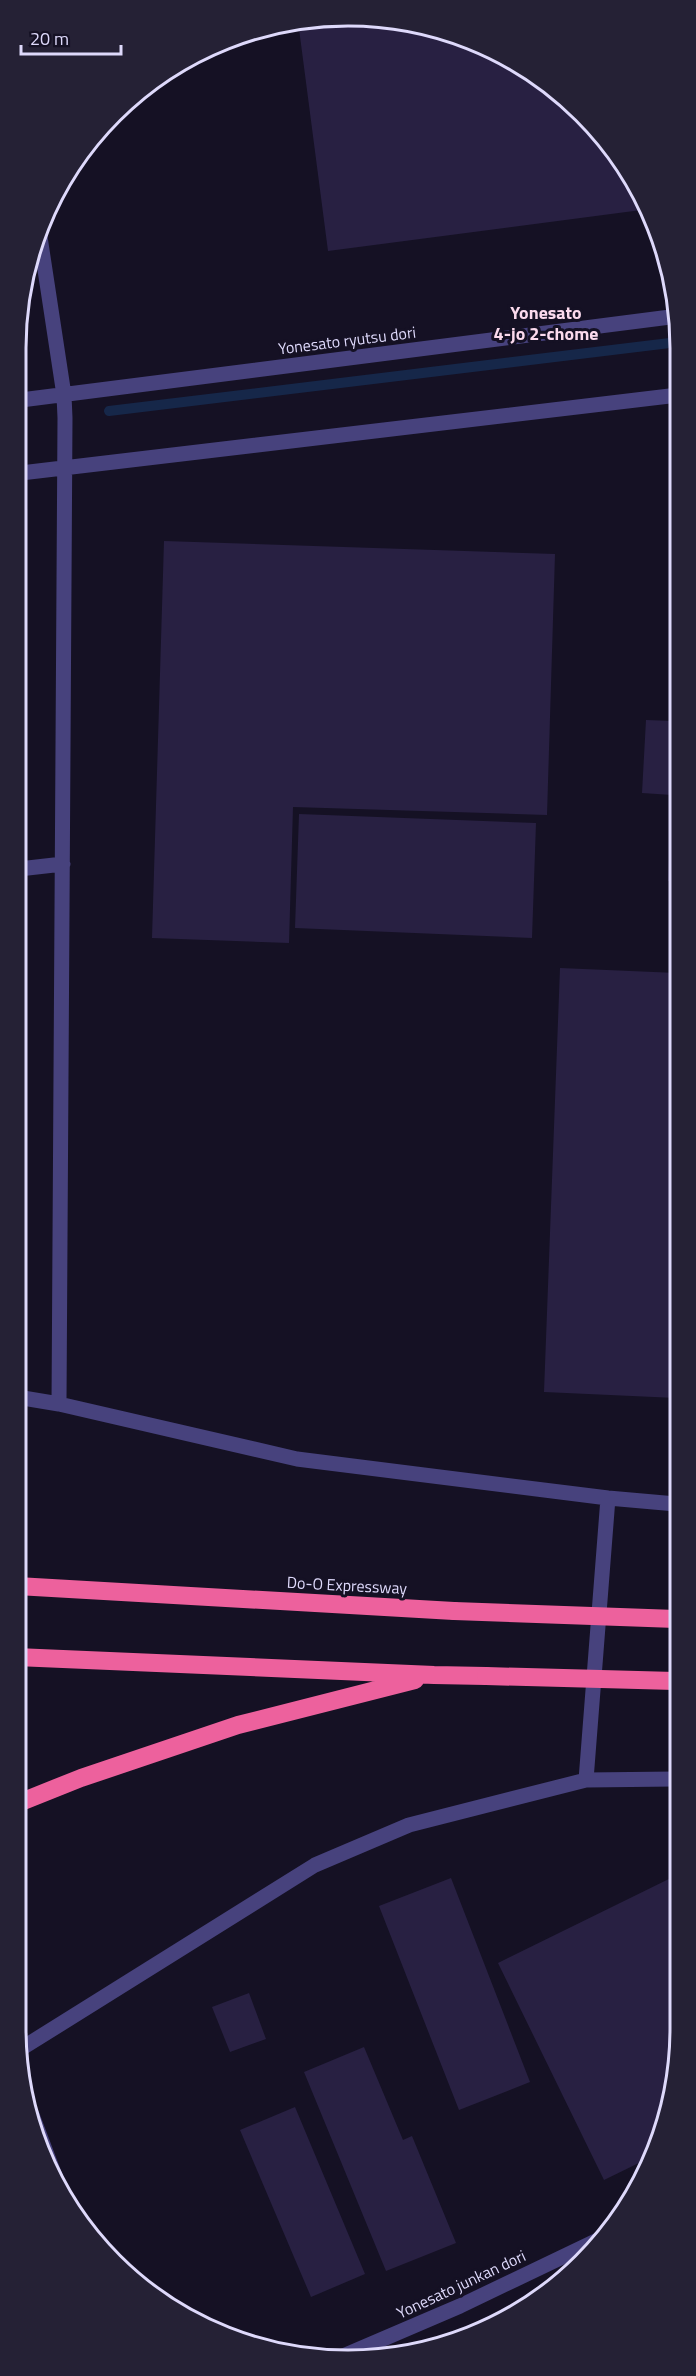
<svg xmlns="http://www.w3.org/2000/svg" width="696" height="2376" font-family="'Titillium Web',sans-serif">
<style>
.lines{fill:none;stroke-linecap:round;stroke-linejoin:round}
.stream{stroke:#162749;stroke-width:10}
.building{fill:#282042}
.minor{stroke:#47427d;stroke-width:15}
.motorway{stroke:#ed619d;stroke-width:18}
.motorway-bridge{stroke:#ed619d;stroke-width:18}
.labels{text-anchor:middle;stroke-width:6;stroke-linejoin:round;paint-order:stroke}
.street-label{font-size:16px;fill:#ded9fb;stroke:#151124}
.neighbourhood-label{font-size:18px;font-weight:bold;fill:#fbdaed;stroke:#151124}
.rim{fill:none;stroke:#ded9fb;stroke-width:3}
</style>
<rect width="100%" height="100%" fill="#151124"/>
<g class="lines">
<path class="stream" d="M109,411L678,342"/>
</g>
<path class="building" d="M298,21H413L514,59L598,128L647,201L649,209L328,251Z
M164,541L555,554L547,815L293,807L289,943L152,938Z
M674,708H677V881H668L672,795L642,793L646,720L673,721Z
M299,814L536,823L532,938L295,928Z
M560,968L677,973L676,1398L544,1392Z
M675,1876V2093L647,2159L604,2180L498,1963Z
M451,1878L530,2082L459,2110L379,1906Z
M249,1993L266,2039L230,2052L212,2007Z
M364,2047L403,2140L412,2136L456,2243L386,2271L304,2072Z
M295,2107L365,2274L311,2297L240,2130Z"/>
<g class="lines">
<path class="minor" d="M40,237L64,395L65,418L59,1404
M21,400L678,316
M21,473L678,395
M19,869L63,864
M17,1397L59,1404L297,1459L608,1498L676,1504
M586,1780L608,1498
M19,2050L315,1865L409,1825L586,1780L675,1779
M32,2115L58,2184
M334,2360L460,2306L602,2238"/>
<path class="motorway" d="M17,1586L454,1611
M16,1657L434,1675L486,1676
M16,1804L81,1778L238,1725L415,1680"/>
<path class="motorway-bridge" d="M454,1611L676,1619
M486,1676L675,1681"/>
</g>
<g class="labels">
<g class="street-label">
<text transform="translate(347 340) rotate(-7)" y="6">Yonesato ryutsu dori</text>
<text transform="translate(347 1585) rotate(3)" y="6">Do-O Expressway</text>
<text transform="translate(461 2284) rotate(-25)" y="6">Yonesato junkan dori</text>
</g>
<g class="neighbourhood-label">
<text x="546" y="319">Yonesato<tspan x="546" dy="21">4-jo 2-chome</tspan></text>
</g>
</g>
<path d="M0 0H696V2376H0ZM348 26H348A322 322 0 0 1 670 348V2028A322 322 0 0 1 348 2350H348A322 322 0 0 1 26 2028V348A322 322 0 0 1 348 26Z" fill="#252135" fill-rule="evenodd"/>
<path class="rim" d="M348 26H348A322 322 0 0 1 670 348V2028A322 322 0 0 1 348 2350H348A322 322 0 0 1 26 2028V348A322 322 0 0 1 348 26Z"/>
<path d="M21 45v9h100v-9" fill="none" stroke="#ded9fb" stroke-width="3"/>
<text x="30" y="45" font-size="18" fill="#ded9fb" stroke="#151124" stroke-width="4.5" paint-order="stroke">20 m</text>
</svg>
